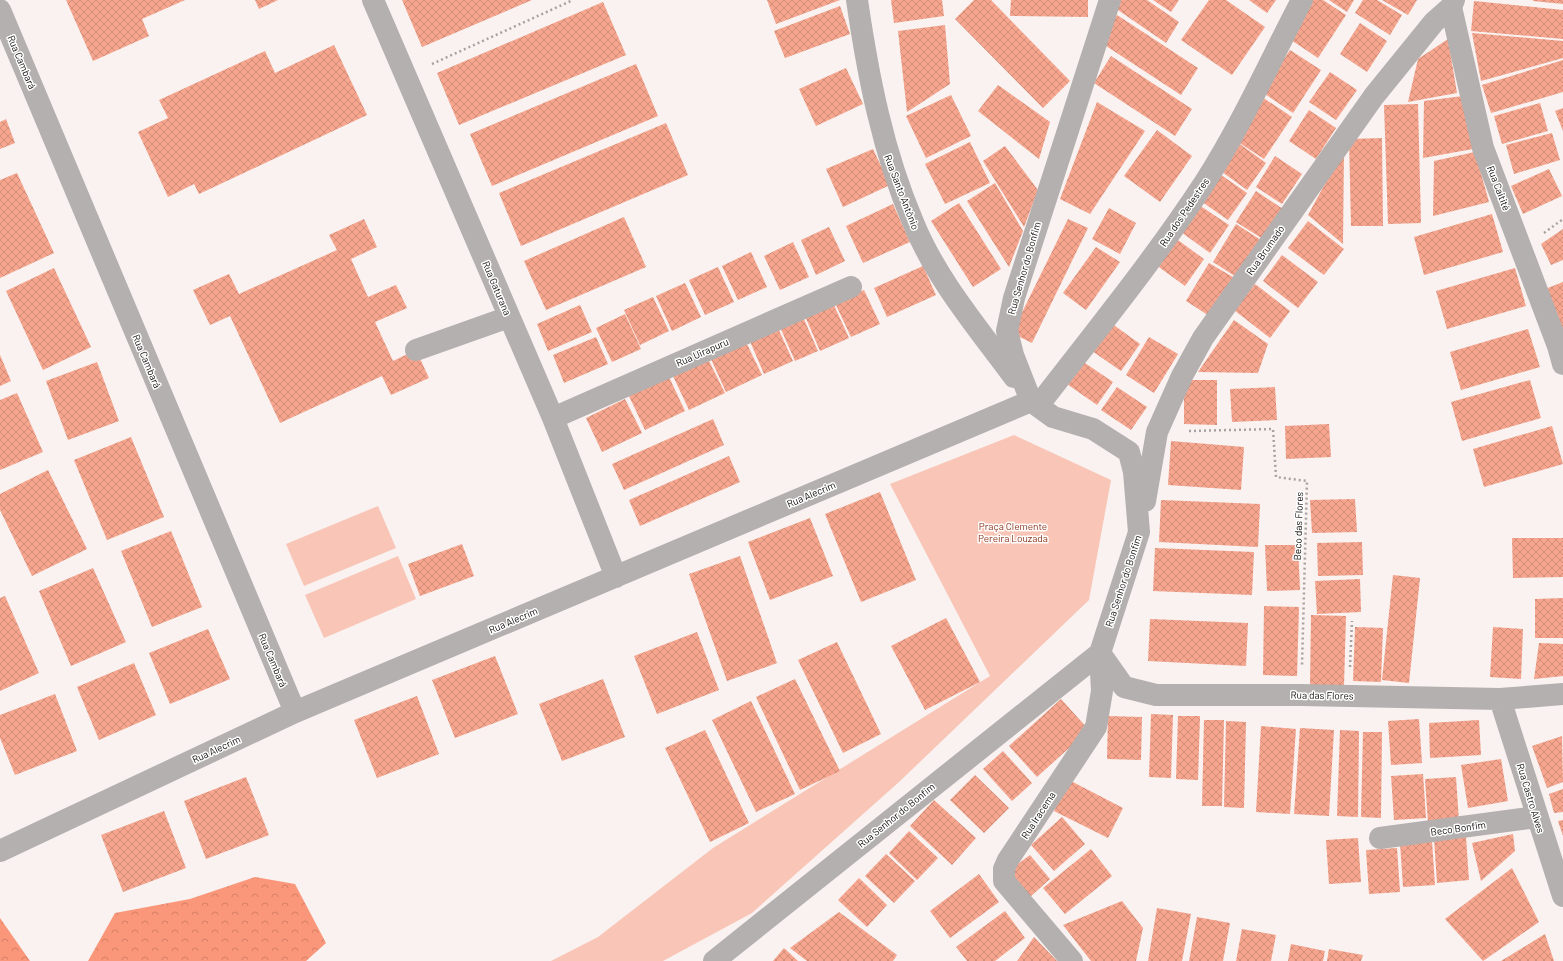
<svg xmlns="http://www.w3.org/2000/svg" width="1563" height="961" font-family="Barlow,sans-serif">
<style>
.green{fill:#f9c5b6}
.forest{fill:url(#forest-crowns)}
.building{fill:url(#building-cross-hatch)}
.lines{fill:none;stroke-linecap:round;stroke-linejoin:round}
.path{stroke:#a7a1a0;stroke-width:2.5;stroke-dasharray:2 3;stroke-linecap:butt}
.minor{stroke:#b3b0af;stroke-width:22}
.labels{text-anchor:middle;stroke-width:3;stroke-linejoin:round;paint-order:stroke}
.street-label{font-size:10px;fill:#0f0d0c;stroke:#fff}
.park-label{font-size:10px;fill:#893117;stroke:#fff}
</style>
<defs>
<pattern id="forest-crowns" width="20" height="18" patternUnits="userSpaceOnUse"><rect width="20" height="18" fill="#fa9679"/><path d="M2 6a3 3 0 1 1 6 0M12 15a3 3 0 1 1 6 0" fill="none" stroke="#d58067"/></pattern>
<pattern id="building-cross-hatch" width="8" height="8" patternUnits="userSpaceOnUse"><rect width="8" height="8" fill="#f6a58e"/><path d="M0 0l8 8M0 8l8-8" fill="none" stroke="#d28d79"/></pattern>
</defs>
<rect width="100%" height="100%" fill="#f9f2f0"/>
<path class="green" d="M1014,435L1111,480L1089,600L899,782L752,913L663,961H551L598,937L713,848L990,676L890,484Z
M378,506L396,548L304,586L286,544Z
M398,556L416,599L324,638L305,595Z"/>
<path class="forest" d="M255,877L295,884L326,943L306,961H88L115,913L190,899Z
M0,918L30,961H0Z"/>
<path class="building" d="M66,0H185L142,19L149,36L93,61Z
M255,0H278L259,9Z
M402,0H532L422,47Z
M767,0H840L776,24Z
M891,0H942L944,16L894,23Z
M974,0H991L1070,81L1043,108L955,19Z
M1011,0H1088V17L1010,16Z
M1120,0H1147L1179,22L1166,43L1115,8Z
M1153,0H1179L1171,12Z
M1209,0H1226L1265,27L1232,75L1181,40Z
M1249,0H1276L1267,13Z
M1312,0H1323L1346,15L1318,58L1288,38Z
M1329,0H1354L1347,12Z
M1363,0H1377L1402,15L1390,35L1355,13Z
M1382,0H1417L1408,15Z
M1533,0H1563V4L1533,1Z
M1474,1L1563,10V39L1471,31Z
M603,2L626,55L459,125L437,73Z
M840,6L850,34L785,58L774,31Z
M1117,15L1198,68L1181,95L1100,42Z
M1360,23L1387,41L1367,72L1340,54Z
M945,25L950,84L907,112L898,31Z
M1472,33L1563,41V58L1481,81Z
M1448,39L1457,93L1408,102L1418,59Z
M334,45L367,115L199,194L194,184L168,197L138,132L168,118L159,100L265,51L275,73Z
M1290,50L1321,70L1293,113L1262,92Z
M1111,56L1192,109L1175,136L1094,83Z
M1563,60V92L1491,113L1482,85Z
M636,64L658,116L492,186L470,134Z
M846,68L863,104L816,126L799,89Z
M1330,72L1357,90L1336,120L1309,102Z
M998,85L1050,122L1039,159L978,111Z
M951,95L971,136L926,158L906,116Z
M1463,96L1473,149L1423,158L1424,101Z
M1262,97L1292,117L1264,159L1235,140Z
M1097,102L1145,131L1090,214L1060,199Z
M1540,103L1548,131L1502,144L1494,116Z
M1418,104L1421,223L1388,224L1384,105Z
M1563,108V131L1555,111Z
M1309,110L1336,128L1316,159L1289,141Z
M6,119L15,143L0,149V122Z
M666,123L688,175L521,246L499,193Z
M1157,130L1192,156L1160,202L1124,176Z
M1552,133L1560,160L1514,174L1506,145Z
M1382,138L1383,226H1351L1349,139Z
M970,142L990,183L945,204L925,164Z
M1237,142L1266,163L1247,190L1218,169Z
M1005,146L1038,190L1024,227L983,161Z
M873,149L890,185L843,207L826,169Z
M1344,149L1343,244L1308,215Z
M1475,152L1489,202L1433,216L1434,161Z
M1275,156L1302,174L1282,204L1256,187Z
M1549,169L1562,196L1523,214L1511,186Z
M1217,172L1247,193L1228,220L1198,199Z
M17,173L54,253L0,278V180Z
M995,183L1023,231L1009,267L967,201Z
M1256,191L1283,209L1263,239L1236,222Z
M959,203L1001,269L973,287L931,221Z
M893,204L910,242L863,263L846,226Z
M1199,205L1229,225L1210,253L1181,232Z
M1109,208L1136,223L1120,254L1092,239Z
M1492,214L1503,252L1424,275L1414,237Z
M624,217L646,267L546,310L524,261Z
M364,219L377,247L351,259L368,297L396,285L407,308L375,322L393,361L416,350L429,378L391,395L382,376L280,423L230,316L210,325L193,290L229,274L239,294L337,250L329,235Z
M1068,219L1088,228L1032,343L1012,333Z
M1308,221L1344,249L1324,275L1288,248Z
M1236,224L1264,242L1241,280L1213,262Z
M829,227L845,261L816,275L801,240Z
M1563,229V260L1551,265L1541,244Z
M1175,238L1204,259L1185,286L1156,265Z
M793,242L809,277L780,290L764,256Z
M1096,247L1120,262L1086,310L1063,293Z
M751,252L767,287L738,300L722,266Z
M1282,255L1318,282L1298,308L1263,281Z
M1209,263L1238,280L1214,319L1186,301Z
M923,266L936,295L887,317L874,288Z
M718,267L734,302L705,315L689,280Z
M54,268L91,347L43,370L6,291Z
M1515,268L1526,306L1447,329L1436,291Z
M1563,282V334L1545,289Z
M685,283L701,317L672,331L656,296Z
M1255,284L1290,311L1270,338L1234,310Z
M864,290L880,324L851,337L835,303Z
M653,297L669,331L640,345L624,310Z
M833,303L849,338L820,351L805,316Z
M580,305L592,332L548,351L537,324Z
M625,314L641,349L612,362L596,328Z
M803,317L818,351L795,361L780,327Z
M1234,320L1268,344L1258,373L1198,372Z
M1111,323L1140,344L1121,371L1092,351Z
M777,326L793,361L764,374L749,339Z
M1528,329L1540,367L1461,390L1450,352Z
M596,337L608,364L564,383L553,355Z
M1149,337L1178,354L1154,393L1126,375Z
M745,340L762,375L726,392L710,357Z
M0,355L11,381L0,386Z
M708,359L725,393L689,410L673,376Z
M1082,361L1113,382L1097,405L1067,384Z
M97,362L119,421L68,440L46,381Z
M669,377L685,411L645,430L629,396Z
M1184,380H1217V425L1184,424Z
M1530,380L1541,418L1462,441L1451,402Z
M1117,387L1147,407L1131,430L1101,410Z
M1275,387L1277,420L1232,422L1230,389Z
M17,393L43,452L0,470V400Z
M625,399L642,433L602,452L586,418Z
M713,419L724,445L624,490L612,464Z
M1329,424L1331,457L1286,459L1285,426Z
M1552,426L1563,464L1484,487L1473,449Z
M131,437L164,517L107,540L74,460Z
M1171,441L1244,447L1241,490L1168,485Z
M729,456L740,482L640,526L629,500Z
M48,470L87,549L32,576L0,510V494Z
M880,492L916,580L861,602L825,514Z
M1355,499L1357,532L1312,533L1310,500Z
M1161,500L1260,504L1258,547L1159,542Z
M810,518L833,576L770,600L748,542Z
M171,531L202,607L152,627L121,551Z
M1512,538H1563V577L1513,578Z
M1362,542L1363,575L1318,576L1317,543Z
M462,544L474,576L420,596L408,564Z
M1265,545H1298L1300,590L1267,591Z
M1155,548L1254,552L1252,595L1153,591Z
M740,556L777,663L727,681L689,574Z
M93,568L126,642L71,666L39,591Z
M1393,575L1420,578L1409,683L1382,680Z
M1360,579L1361,612L1317,614L1315,581Z
M5,596L39,673L0,691V598Z
M1563,598V638H1535V599Z
M1264,606L1299,607L1297,676L1263,675Z
M1311,615L1346,616L1344,686L1310,685Z
M946,618L980,682L925,710L891,646Z
M1150,619L1248,623L1246,666L1148,661Z
M1355,627L1383,628L1381,682L1353,681Z
M1493,627L1523,629L1521,679L1490,677Z
M208,629L230,679L170,704L149,653Z
M697,632L719,690L657,714L634,656Z
M837,642L881,734L843,753L798,660Z
M1539,643L1563,644V676L1534,679Z
M495,656L518,714L455,738L432,680Z
M134,663L156,715L99,740L77,687Z
M603,679L625,737L562,761L539,704Z
M795,679L840,771L800,790L756,697Z
M55,694L77,751L15,775L0,738V715Z
M417,696L439,754L377,778L354,720Z
M1061,699L1089,730L1037,777L1009,746Z
M751,701L795,794L756,812L712,720Z
M1151,714L1173,715L1171,778L1149,777Z
M1108,716L1142,717L1141,760L1107,759Z
M1178,716H1200L1198,780L1176,779Z
M1419,719L1422,763L1391,765L1388,721Z
M1204,720H1224L1222,806H1202Z
M1479,720L1481,755L1430,758L1429,723Z
M1226,721L1246,722L1244,808L1224,807Z
M1261,726L1296,729L1290,814L1256,812Z
M1300,728L1334,730L1329,816L1294,814Z
M705,730L749,823L710,842L665,748Z
M1340,730L1359,731L1358,817L1337,816Z
M1363,732H1382L1381,818L1361,817Z
M1562,736L1563,782L1547,788L1532,746Z
M1003,751L1032,783L1012,801L983,769Z
M1501,759L1508,801L1468,808L1461,765Z
M1423,774L1426,818L1394,820L1391,776Z
M975,775L1009,808L984,833L950,800Z
M246,777L269,835L206,859L184,801Z
M1456,777L1459,821L1428,823L1425,779Z
M1069,780L1123,808L1108,838L1054,811Z
M1563,789V812L1554,813L1549,794Z
M934,800L976,838L952,865L910,826Z
M164,811L186,868L123,892L101,835Z
M1062,817L1085,844L1054,871L1031,845Z
M1563,820V836L1558,821Z
M909,831L938,858L917,880L889,853Z
M1513,834L1515,851L1481,881L1472,843Z
M1466,837L1469,880L1437,883L1434,839Z
M1358,838L1361,882L1329,884L1326,840Z
M1432,841L1435,885L1403,887L1400,843Z
M1397,848L1400,892L1369,894L1366,850Z
M1091,849L1112,876L1065,914L1043,888Z
M886,854L915,881L894,903L865,876Z
M1030,855L1050,879L1030,897L1008,871Z
M1512,868L1539,922L1483,961L1445,919Z
M979,874L999,902L950,938L930,911Z
M859,878L887,905L867,927L838,900Z
M1122,901L1143,928L1136,961H1091L1063,925Z
M1157,908L1191,914L1182,961H1148Z
M1005,911L1025,938L995,961H967L956,947Z
M839,912L897,955L893,961H807L790,948Z
M1197,917L1230,923L1223,961H1189Z
M1242,929L1276,935L1271,961H1236Z
M1545,934L1554,961H1501Z
M1034,937L1057,961H1017Z
M1291,944L1325,951L1323,961H1288Z
M784,948L798,961H773Z
M1329,949L1363,955L1361,961H1327Z"/>
<g class="lines">
<path class="path" d="M432,64L573,0
M1544,233L1563,219
M1189,431L1273,429L1276,477L1307,481L1302,666
M1350,667L1352,621"/>
<path class="minor" d="M373,0L553,418L616,577
M857,0C868,76 883,152 913,222C936,279 978,328 1014,377
M1451,7L1483,148L1558,346L1563,364
M0,10L295,712
M416,350L509,317
M1038,406C1095,332 1154,260 1205,182C1242,124 1270,61 1302,0
M553,418L851,287
M1145,501L1157,432L1182,376L1203,338L1374,96L1434,22L1451,7L1454,0
M1100,653L1124,687L1156,695H1301L1500,699L1563,694
M1500,699L1563,896
M1380,838L1537,817
M0,851L295,712L1031,401
M714,961L1100,653L1139,532L1134,472L1129,452L1093,429L1053,417L1031,401L1013,355L1007,331L1014,298L1110,0
M1072,961L1004,881V869L1008,860L1096,727L1102,691L1100,654"/>
</g>
<g class="labels">
<g class="street-label">
<text transform="translate(22 62) rotate(67)" y="4">Rua Cambará</text>
<text transform="translate(1499 188) rotate(69)" y="4">Rua Caitité</text>
<text transform="translate(902 192) rotate(69)" y="4">Rua Santo Antônio</text>
<text transform="translate(1184 212) rotate(-56)" y="4">Rua dos Pedestres</text>
<text transform="translate(1265 250) rotate(-55)" y="4">Rua Brumado</text>
<text transform="translate(1024 268) rotate(-74)" y="4">Rua Senhor do Bonfim</text>
<text transform="translate(497 288) rotate(67)" y="4">Rua Gaturana</text>
<text transform="translate(702 352) rotate(-24)" y="4">Rua Uirapuru</text>
<text transform="translate(147 361) rotate(67)" y="4">Rua Cambará</text>
<text transform="translate(811 494) rotate(-23)" y="4">Rua Alecrim</text>
<text transform="translate(1298 526) rotate(-88)" y="4">Beco das Flores</text>
<text transform="translate(1123 581) rotate(-72)" y="4">Rua Senhor do Bonfim</text>
<text transform="translate(513 620) rotate(-23)" y="4">Rua Alecrim</text>
<text transform="translate(273 660) rotate(67)" y="4">Rua Cambará</text>
<text transform="translate(1322 695) rotate(1)" y="4">Rua das Flores</text>
<text transform="translate(216 749) rotate(-25)" y="4">Rua Alecrim</text>
<text transform="translate(1531 798) rotate(73)" y="4">Rua Castro Alves</text>
<text transform="translate(896 815) rotate(-39)" y="4">Rua Senhor do Bonfim</text>
<text transform="translate(1038 815) rotate(-57)" y="4">Rua Iracema</text>
<text transform="translate(1458 828) rotate(-8)" y="4">Beco Bonfim</text>
</g>
<g class="park-label">
<text x="1013" y="530">Praça Clemente<tspan x="1013" dy="12">Pereira Louzada</tspan></text>
</g>
</g>
</svg>
